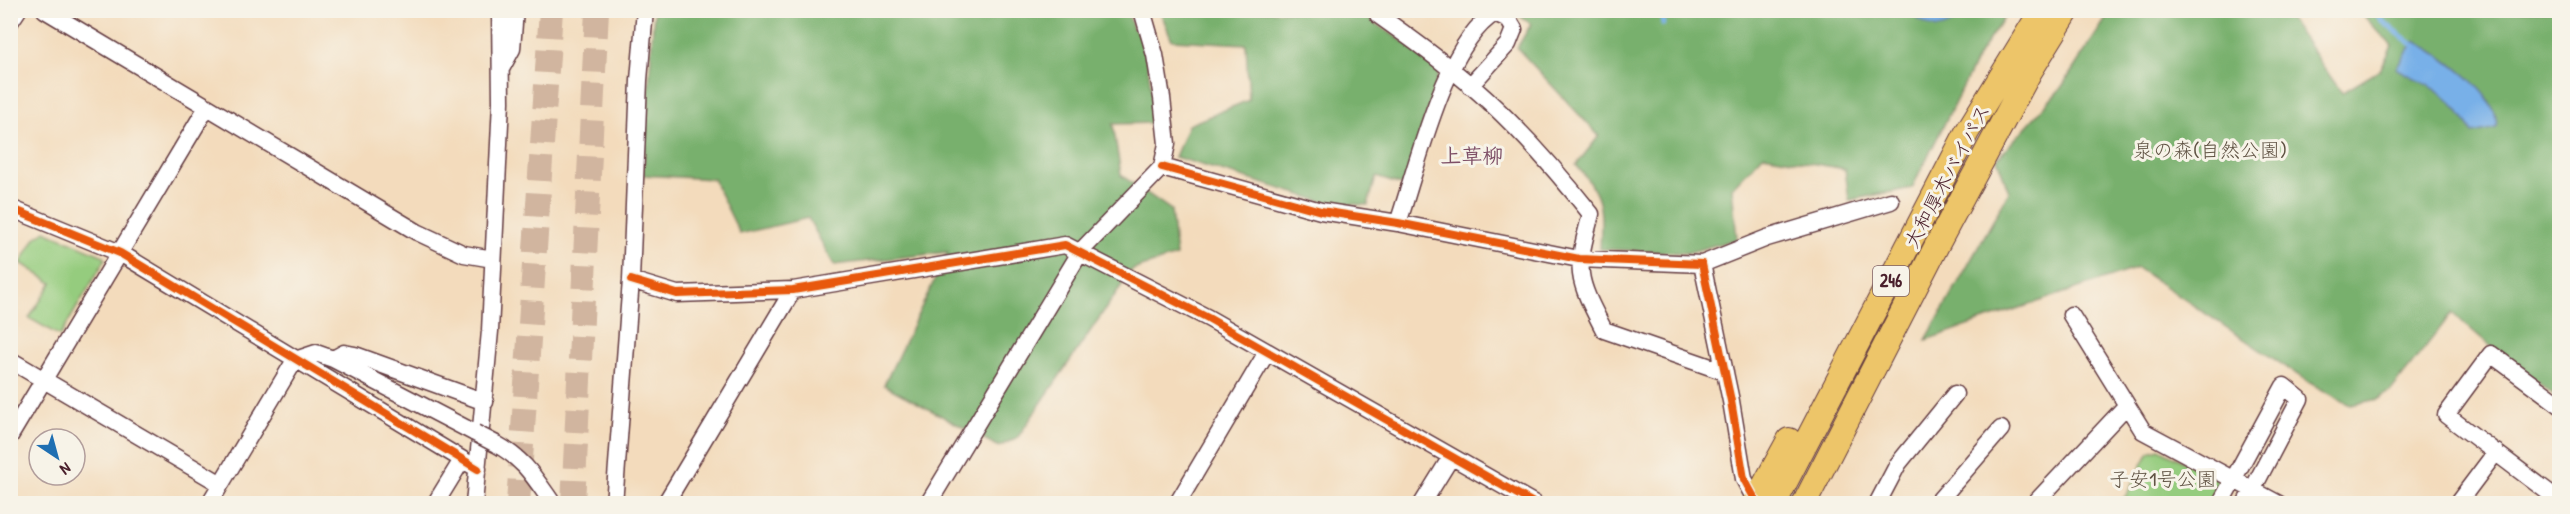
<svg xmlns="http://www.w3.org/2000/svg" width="2570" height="514" font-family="'Patrick Hand','Klee One',sans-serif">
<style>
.green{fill:#95cc7e;stroke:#707654;stroke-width:1.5}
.forest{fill:#78b06d;stroke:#61684c;stroke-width:1.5;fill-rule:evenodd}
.water{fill:#78b0e8;stroke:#61688a;stroke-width:1.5}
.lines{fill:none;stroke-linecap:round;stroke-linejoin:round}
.stream{stroke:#78b0e8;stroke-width:5}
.highway-tunnel{stroke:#d1b59f;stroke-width:24;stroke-dasharray:24 12;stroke-linecap:butt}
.minor-casing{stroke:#633b41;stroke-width:19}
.highway-casing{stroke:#633b41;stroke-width:26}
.minor{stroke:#fff;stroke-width:16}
.highway{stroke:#edc569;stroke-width:24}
.minor-bridge-casing{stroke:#633b41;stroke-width:19;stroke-linecap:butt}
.minor-bridge{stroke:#fff;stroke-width:16}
.cycleway-casing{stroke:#f7f3e8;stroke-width:11}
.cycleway{stroke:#e8590c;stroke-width:8}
.labels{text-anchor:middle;stroke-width:6;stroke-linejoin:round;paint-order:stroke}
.shield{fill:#f7f3e8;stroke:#7e5f64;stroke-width:1.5}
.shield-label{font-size:18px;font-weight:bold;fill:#4a1f2b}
.park-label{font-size:20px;fill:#605344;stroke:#f7f3e8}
.street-label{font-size:20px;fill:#4a1f2b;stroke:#f7f3e8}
.neighbourhood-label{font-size:21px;font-weight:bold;fill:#7e4f67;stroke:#f7f3e8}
</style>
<rect width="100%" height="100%" fill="#f7f3e8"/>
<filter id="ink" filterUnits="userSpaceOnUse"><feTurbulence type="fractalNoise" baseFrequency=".0167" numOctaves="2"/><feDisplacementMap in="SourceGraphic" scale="12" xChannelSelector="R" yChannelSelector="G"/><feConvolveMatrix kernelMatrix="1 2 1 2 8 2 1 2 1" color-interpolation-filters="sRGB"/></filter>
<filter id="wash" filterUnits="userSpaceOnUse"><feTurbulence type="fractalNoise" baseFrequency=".008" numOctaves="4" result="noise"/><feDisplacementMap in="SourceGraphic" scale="24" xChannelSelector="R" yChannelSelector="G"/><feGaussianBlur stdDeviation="1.35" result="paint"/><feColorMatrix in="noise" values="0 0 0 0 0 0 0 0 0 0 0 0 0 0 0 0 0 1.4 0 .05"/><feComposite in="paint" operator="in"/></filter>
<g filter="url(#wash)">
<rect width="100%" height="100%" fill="#f3dbbc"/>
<path class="green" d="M45,231L104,256L105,260L60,336L29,318L52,283L21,263L35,238Z
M2159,449L2219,480L2222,489L2214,503L2119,504L2127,494L2149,452Z"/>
<path class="forest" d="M1896,10L1904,14L1914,10L2009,11L1981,51L1912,188L1849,200L1845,169L1763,155L1732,188L1737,239L1687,253L1600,249C1602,208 1604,197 1576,165L1599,136L1517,48L1531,24L1512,11Z
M654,11H1127L1133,28L1144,39L1156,123L1113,124L1121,175L1171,210L1176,256L1132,270L1018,437L999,447L884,385L948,252L834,265L808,218L740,234L713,179L643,175Z
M1160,11H1374L1370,20L1441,66L1405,186L1376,177L1368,205L1328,203L1175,157L1188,125L1249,100L1246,44L1172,40Z
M2111,11H2279L2288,17L2342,93L2380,70L2392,46L2359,11H2559V398L2501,355L2452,313L2390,392L2378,399L2350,405L2310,383L2137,268L1926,340L2009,192L1997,159L2061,88ZM2397,68L2489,101L2463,116L2440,91Z"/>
<path class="water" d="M1918,11H1949L1953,15V22C1939,32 1932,27 1918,19Z
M2415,41C2440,54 2502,95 2496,128L2473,133C2451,95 2434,88 2396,68Z"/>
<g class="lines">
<path class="stream" d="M1661,10L1663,24
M1911,10L1924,14
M2374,10L2382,21L2412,44
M1948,16L1960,10"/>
</g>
</g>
<g filter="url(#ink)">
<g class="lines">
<path class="highway-tunnel" d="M518,504L551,10
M573,504L597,10"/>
<defs>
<path id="minor" d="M45,10L417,232L464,254L493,259
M1378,15C1402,32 1426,49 1448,67C1502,108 1549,161 1591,214C1575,273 1576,276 1604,330L1725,372
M10,22L18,10
M501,69L512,49L515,10
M1162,167L1321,211L1398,223L1579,259L1702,264L1731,401L1744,479L1756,501
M10,208L120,253L478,469
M1398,223C1417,168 1445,42 1495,13L1508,19L1514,29L1508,44L1470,86
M1702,264L1767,238L1891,201
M631,280L677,294L793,290L1065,245L1208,318L1535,504
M2071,315L2143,431L2279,504
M333,359L344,353L355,355L485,402
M10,360L221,484
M2560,405L2491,354L2446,415L2560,501
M10,436L207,107
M496,444C525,460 534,477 553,504
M209,504L295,360L316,353L333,359L475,433
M435,504L462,460
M474,504L490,331L501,102L500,10
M614,504L631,280L639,80L645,10
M665,504L793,290
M928,504L1081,251L1162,167L1167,144L1162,98L1155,55L1142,10
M1177,504L1267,352
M1422,504L1451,457
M1877,504L1898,464L1955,394
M1936,504L2001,429
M2034,504L2127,405
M2220,504L2284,386L2300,399L2245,504
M2457,504L2496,452"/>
<path id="highway" d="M1754,504L1789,440
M1774,504L1967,132L2042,10
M1804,504L1938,243L2029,73L2068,10"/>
</defs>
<use href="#minor" class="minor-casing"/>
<use href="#highway" class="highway-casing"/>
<use href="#minor" class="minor"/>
<use href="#highway" class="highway"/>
<defs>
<path id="minor-bridge" d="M475,433L496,444"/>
</defs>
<use href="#minor-bridge" class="minor-bridge-casing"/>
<use href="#minor-bridge" class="minor-bridge"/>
<defs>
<path id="cycleway" d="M1162,167L1321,211L1398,223L1579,259L1702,264L1731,401L1744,479L1756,501
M10,208L120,253L478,469
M631,280L677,294L793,290L1065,245L1208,318L1535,504"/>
</defs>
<use href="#cycleway" class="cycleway-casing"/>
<use href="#cycleway" class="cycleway"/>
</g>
</g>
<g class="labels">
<rect class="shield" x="1873" y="266" width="36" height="30" rx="4.5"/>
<g class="shield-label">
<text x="1891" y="287">246</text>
</g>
<g class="park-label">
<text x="2210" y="157">泉の森(自然公園)</text>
<text x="2163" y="486">子安1号公園</text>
</g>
<g class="street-label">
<text transform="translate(1947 176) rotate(-62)" y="7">大和厚木バイパス</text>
</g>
<g class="neighbourhood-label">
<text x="1472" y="163">上草柳</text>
</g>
</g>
<rect width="2570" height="514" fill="none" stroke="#f7f3e8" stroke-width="36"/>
<g transform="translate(57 457) rotate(144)"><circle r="28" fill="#f7f3e8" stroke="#b29e9c" stroke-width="1.5"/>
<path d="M0-4.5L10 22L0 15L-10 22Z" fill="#1f6fb2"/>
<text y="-9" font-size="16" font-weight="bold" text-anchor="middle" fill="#4a1f2b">N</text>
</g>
</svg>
